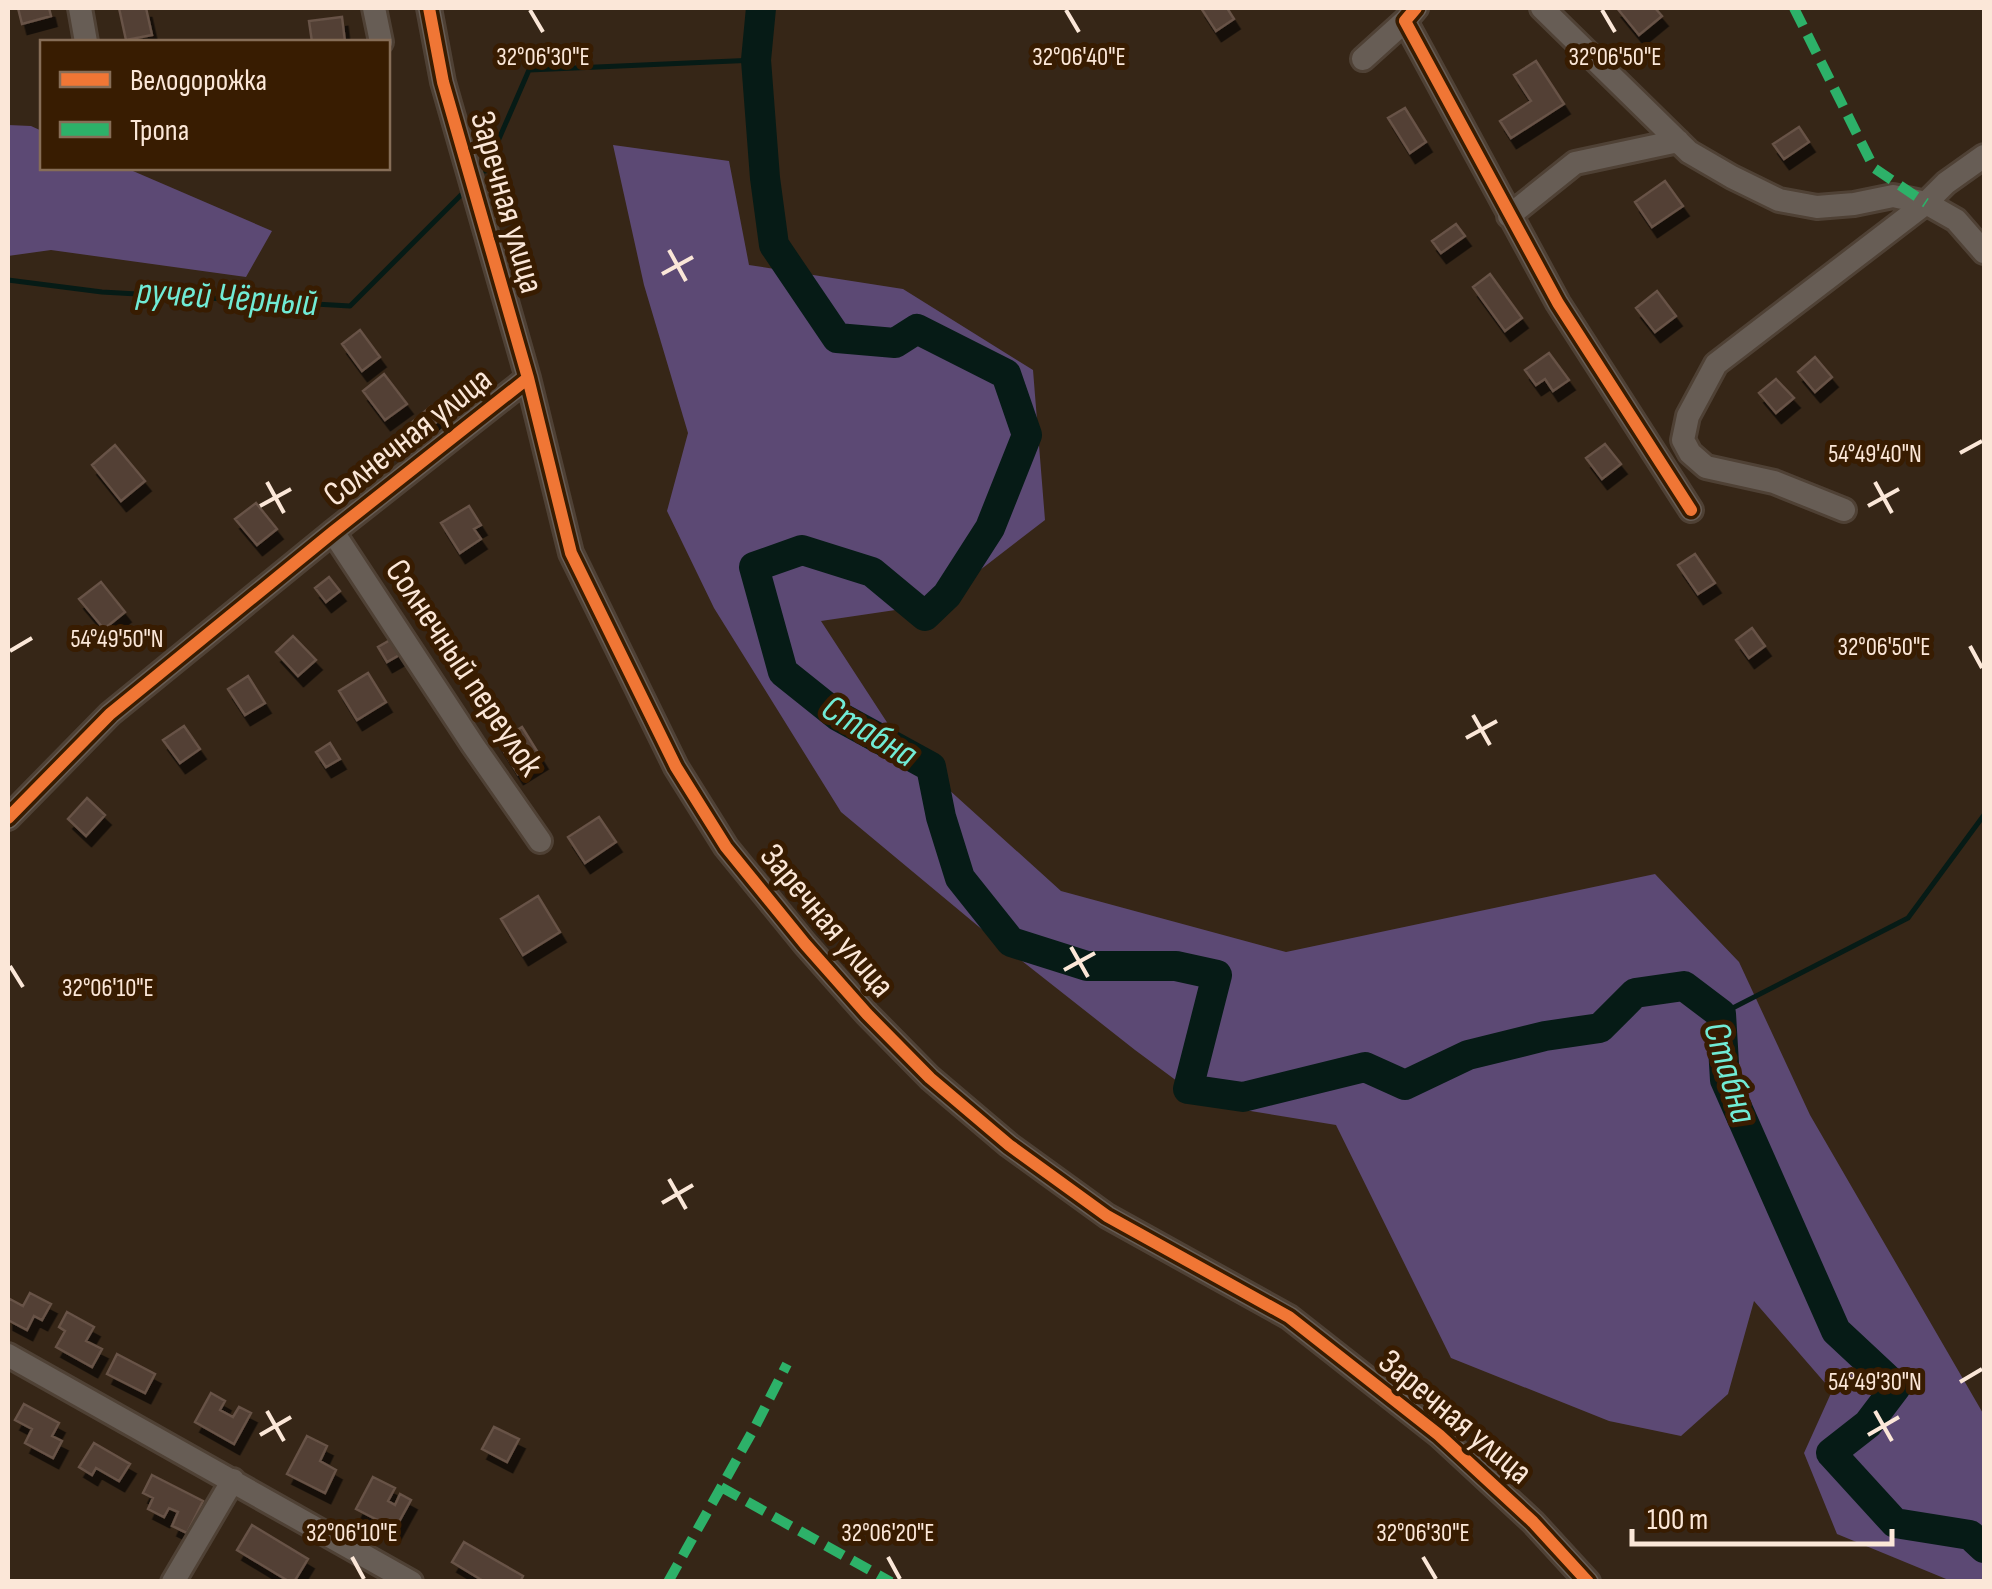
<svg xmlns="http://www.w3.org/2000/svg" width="1992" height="1589" font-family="'Sofia Sans Condensed',sans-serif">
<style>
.forest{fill:#5c4974}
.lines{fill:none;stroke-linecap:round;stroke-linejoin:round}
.stream{stroke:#061b16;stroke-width:5}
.river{stroke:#061b16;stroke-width:30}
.building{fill:#524035;stroke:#675246;stroke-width:2.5;filter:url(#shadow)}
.minor-casing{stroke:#4f4135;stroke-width:28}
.minor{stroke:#675d55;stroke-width:22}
.quiet{stroke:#2db169;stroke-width:10;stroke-dasharray:20 10;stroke-linecap:butt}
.cycleway-casing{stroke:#381c01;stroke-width:19}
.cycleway{stroke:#f07635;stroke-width:12}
.ticks{fill:none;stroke:#fbe7d8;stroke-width:4}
.labels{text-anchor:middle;stroke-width:10;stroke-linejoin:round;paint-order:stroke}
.street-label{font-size:35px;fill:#fbe7d8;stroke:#381c01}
.water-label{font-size:38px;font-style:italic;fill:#70ebd5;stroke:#381c01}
.ticks-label{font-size:25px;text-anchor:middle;fill:#fbe7d8;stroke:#381c01;stroke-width:10;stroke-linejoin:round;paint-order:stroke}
</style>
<defs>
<filter id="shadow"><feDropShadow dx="5.5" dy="10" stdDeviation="0" flood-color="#0009"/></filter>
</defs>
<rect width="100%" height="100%" fill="#362617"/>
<path class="forest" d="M8,125L31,126L42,131V168H126L272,231L246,277L51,250L8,256Z
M613,145L729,161L749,265L903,289L1033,370L1045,520L936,604L821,621L905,750L1061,891L1286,952L1655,874L1739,962L1810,1115L1984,1415V1581H1951L1837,1534L1804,1453L1832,1391L1754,1301L1728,1394L1681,1436L1609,1421L1451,1358L1336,1125L1208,1104L1135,1050L984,931L841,812L714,608L667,511L688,433L644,285Z"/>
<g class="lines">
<path class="stream" d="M485,171L529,70L756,60
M8,280L102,292L350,306L461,195
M1721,1014L1908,918L1984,815"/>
<path class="river" d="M761,8L756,60L765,178L774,245L837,338L895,343L917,329L1006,374L1027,435L990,528L947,595L925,616L872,572L802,550L754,567L783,672L838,716L931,767L941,817L960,878L1011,942L1087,966H1176L1217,975L1188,1089L1243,1097L1365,1067L1405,1085L1468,1055L1545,1036L1600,1028L1635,993L1684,986L1721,1014L1725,1080L1836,1331L1896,1387L1868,1424L1831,1453L1895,1523L1970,1535L1984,1548"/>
</g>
<path class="building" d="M18,8H49L51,16L22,24Z
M119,8H146L152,35L126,40Z
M1201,8H1227L1234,19L1216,31Z
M1617,8H1655L1662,16L1639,35Z
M342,17L345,42H312L309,21Z
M1536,61L1564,104L1511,138L1500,121L1531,101L1514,75Z
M1405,108L1426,142L1410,153L1388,118Z
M1799,127L1809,142L1784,159L1773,144Z
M1665,181L1683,206L1652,227L1635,202Z
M1456,224L1465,236L1441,253L1432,241Z
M1490,274L1522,318L1505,331L1473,287Z
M1657,291L1676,316L1655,332L1636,308Z
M360,330L380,357L362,371L342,344Z
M1549,353L1569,380L1553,391L1545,379L1536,385L1525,370Z
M1815,357L1832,377L1815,392L1798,372Z
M384,374L407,404L385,420L363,391Z
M1776,379L1794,398L1776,413L1759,393Z
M430,407L440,419L420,436L410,424Z
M1605,444L1621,464L1602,479L1586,458Z
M115,445L145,481L121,501L92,465Z
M256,503L277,529L257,545L235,519Z
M469,506L481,525L474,529L481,539L460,553L441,523Z
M1695,554L1715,583L1698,594L1678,565Z
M329,577L340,591L326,602L315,588Z
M101,582L125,612L104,629L79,599Z
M1752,628L1765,646L1749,658L1736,640Z
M293,636L316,660L298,676L276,652Z
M392,639L401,654L387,662L378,647Z
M368,673L386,702L357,720L339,691Z
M248,676L265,703L245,715L228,689Z
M184,726L200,749L180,763L163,740Z
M522,727L542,759L518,774L498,742Z
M330,743L340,759L326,767L316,752Z
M87,798L105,815L86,836L68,819Z
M599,817L616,842L585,863L568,837Z
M538,896L560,932L523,955L501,919Z
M30,1293L51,1304L42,1320L34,1316L27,1330L8,1320V1298L23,1306Z
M67,1312L94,1327L86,1341L102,1349L92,1367L56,1347L65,1331L59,1327Z
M117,1354L155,1374L145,1393L107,1374Z
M211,1393L225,1401L220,1410L233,1417L239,1407L251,1413L234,1444L195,1422Z
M24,1404L59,1423L52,1436L62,1441L53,1458L25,1443L32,1429L15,1420Z
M494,1427L519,1439L507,1462L482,1449Z
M307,1436L327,1446L320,1461L336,1470L325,1493L287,1474Z
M94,1443L130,1464L119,1481L96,1468L92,1475L79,1467Z
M152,1475L203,1501L187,1533L172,1526L178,1512L169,1508L164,1517L148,1509L153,1498L143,1493Z
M373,1477L395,1488L388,1501L395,1505L400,1494L411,1500L395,1529L356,1509Z
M252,1525L308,1559L294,1582H290L237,1550Z
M464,1542L523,1576L520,1582H485L452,1562Z"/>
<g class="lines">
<defs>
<path id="minor" d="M80,8L86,42
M374,8L381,42
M429,8L443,82L528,378L571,553L676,767L726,847L805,944L867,1014L930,1078L1009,1145L1107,1216L1289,1317L1439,1435L1533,1522L1588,1582
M1416,8L1405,21L1558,303L1691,510
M1542,8L1689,152L1732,177L1779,200L1817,207L1854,204L1893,196L1926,203L1956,220L1984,252
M1363,59L1405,21
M1509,216L1575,163L1678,141
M1844,510L1774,482L1706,467L1690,453L1683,440L1688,416L1716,364L1926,203L1946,183L1984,156
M333,532L473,745L540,841
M8,818L110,714L333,532L528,378
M8,1355L411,1582
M173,1582L233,1480"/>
</defs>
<use href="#minor" class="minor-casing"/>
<use href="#minor" class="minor"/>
<path class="quiet" d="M1794,8L1874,168L1926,203
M721,1487L891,1582
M668,1582L756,1425L787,1364"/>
<defs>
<path id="cycleway" d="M429,8L443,82L528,378L571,553L676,767L726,847L805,944L867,1014L930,1078L1009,1145L1107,1216L1289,1317L1439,1435L1533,1522L1588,1582
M1416,8L1405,21L1558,303L1691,510
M8,818L110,714L333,532L528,378"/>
</defs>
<use href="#cycleway" class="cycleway-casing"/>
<use href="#cycleway" class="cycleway"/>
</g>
<path class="ticks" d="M530,10L543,32M1066,10L1079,32M1602,10L1615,32M669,250L686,281M662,274L693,257M1960,453L1982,441M267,482L284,513M1875,482L1892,513M260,506L291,489M1868,506L1899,489M1970,646L1982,668M10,651L32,638M1473,715L1490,745M1466,738L1497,721M1071,947L1088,977M10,966L23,987M1064,970L1095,953M669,1179L686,1209M662,1203L693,1185M1960,1382L1982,1369M267,1411L284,1441M1875,1411L1892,1441M260,1435L291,1417M1868,1435L1899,1417M352,1557L364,1579M888,1557L900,1579M1423,1557L1436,1579"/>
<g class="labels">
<g class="street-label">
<text transform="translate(508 202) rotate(74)" y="12">Заречная улица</text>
<text transform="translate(407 436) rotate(-38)" y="12">Солнечная улица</text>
<text transform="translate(465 667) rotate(56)" y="12">Солнечный переулок</text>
<text transform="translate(828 920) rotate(50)" y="12">Заречная улица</text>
<text transform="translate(1456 1416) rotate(40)" y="12">Заречная улица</text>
</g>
<g class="water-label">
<text transform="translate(227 296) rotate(4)" y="13">ручей Чёрный</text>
<text transform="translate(870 730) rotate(31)" y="13">Стабна</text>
<text transform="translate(1731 1072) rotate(73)" y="13">Стабна</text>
</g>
</g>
<g class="ticks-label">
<text x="543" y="65">32°06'30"E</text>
<text x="1615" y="65">32°06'50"E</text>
<text x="1079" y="65">32°06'40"E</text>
<text x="1875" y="462">54°49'40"N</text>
<text x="117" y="647">54°49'50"N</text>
<text x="1884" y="655">32°06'50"E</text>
<text x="108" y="996">32°06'10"E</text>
<text x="1875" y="1390">54°49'30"N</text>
<text x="352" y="1541">32°06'10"E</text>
<text x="888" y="1541">32°06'20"E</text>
<text x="1423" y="1541">32°06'30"E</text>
</g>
<rect width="1992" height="1589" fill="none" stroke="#fbe7d8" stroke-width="20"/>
<rect x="40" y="40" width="350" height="130" fill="#381c01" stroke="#866d57" stroke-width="2.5"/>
<rect x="60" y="72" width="50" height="15" fill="#f07635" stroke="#866d57" stroke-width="2.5"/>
<text x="130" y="90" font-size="30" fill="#fbe7d8">Велодорожка</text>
<rect x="60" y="122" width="50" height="15" fill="#2db169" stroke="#866d57" stroke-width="2.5"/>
<text x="130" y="140" font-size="30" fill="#fbe7d8">Тропа</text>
<path d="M1632 1529v15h260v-15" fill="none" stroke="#fbe7d8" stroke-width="5"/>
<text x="1647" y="1529" font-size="30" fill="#fbe7d8" stroke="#381c01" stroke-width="8" paint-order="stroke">100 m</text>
</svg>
